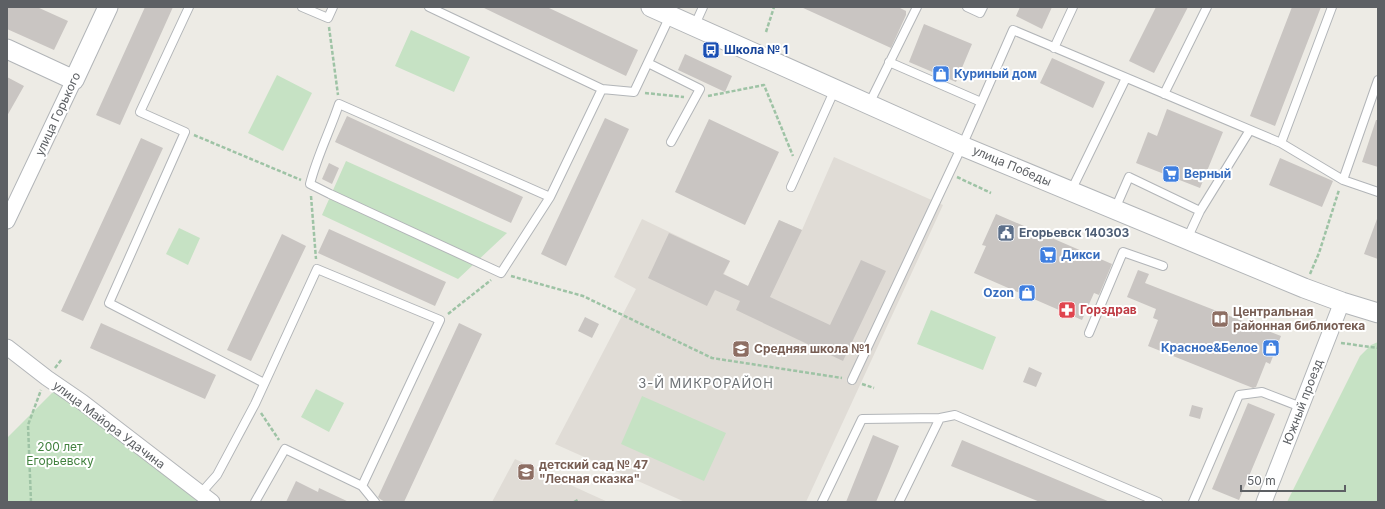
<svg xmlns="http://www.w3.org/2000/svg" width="1385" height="509" font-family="Inter,sans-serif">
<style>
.education{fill:#e0dcd6}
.green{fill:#c6e2c4}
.building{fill:#c9c5c2}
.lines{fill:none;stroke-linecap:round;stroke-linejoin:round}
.service-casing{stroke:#b2b5b8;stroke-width:10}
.minor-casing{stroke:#b2b5b8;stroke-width:17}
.tertiary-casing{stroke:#b2b5b8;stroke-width:21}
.path{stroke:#9ec3a5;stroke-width:2.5;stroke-dasharray:4 2;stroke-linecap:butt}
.service{stroke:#fff;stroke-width:8}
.minor{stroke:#fff;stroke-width:15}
.tertiary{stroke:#fff;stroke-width:19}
.labels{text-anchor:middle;stroke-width:4;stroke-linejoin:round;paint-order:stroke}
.transit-label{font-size:12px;font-weight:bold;fill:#164399;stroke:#fff;text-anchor:start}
.shop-label{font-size:12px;font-weight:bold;fill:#366cbe;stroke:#fff;text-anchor:start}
.street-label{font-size:12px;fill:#5d6064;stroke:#fff}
.service-label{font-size:12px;font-weight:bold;fill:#4e5e75;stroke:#fff;text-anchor:start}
.health-label{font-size:12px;font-weight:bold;fill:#be3a42;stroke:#fff;text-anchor:start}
.education-label{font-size:12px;font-weight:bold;fill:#785e54;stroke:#fff;text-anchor:start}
.park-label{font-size:12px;fill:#41813e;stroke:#fff}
.neighbourhood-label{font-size:13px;letter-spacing:1px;fill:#6e7276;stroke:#fff}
</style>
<rect width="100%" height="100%" fill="#edebe5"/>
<path class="education" d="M834,157L943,205L806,502H685L555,444L636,289L614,277L642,219L730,261L724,274L748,286L779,220L802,230Z
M515,459L588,493L608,502H492Z"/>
<path class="green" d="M411,30L470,57L454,92L395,66Z
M277,75L312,93L283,151L248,133Z
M346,161L507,233L458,279L322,215Z
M179,228L200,238L188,265L166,254Z
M931,310L996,337L983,370L917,344Z
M1378,342V502H1287L1360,356L1371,345Z
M56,389L206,502H7V438Z
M316,389L344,403L329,432L301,417Z
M642,396L726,433L704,481L621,444Z"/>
<path class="building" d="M7,7H37L68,21L54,50L7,29Z
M145,7H173L120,125L96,115Z
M482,7H547L638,50L626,76Z
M801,7H898L906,11V15L891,48Z
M1020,7H1052L1042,29L1016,16Z
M1156,7H1188L1154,73L1129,61Z
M1292,7H1321L1275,126L1250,116Z
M924,24L972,44L956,82L909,62Z
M685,54L732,76L725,92L678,70Z
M1052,58L1105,82L1093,108L1040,83Z
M7,77L24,86L7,116Z
M1167,109L1223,132L1200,188L1136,163L1148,132L1157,136Z
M347,116L523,197L511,223L335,142Z
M605,118L629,129L566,266L541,254Z
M709,119L779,152L745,225L675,192Z
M1376,120H1378V167L1362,162Z
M141,138L163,148L83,321L61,311Z
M1280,158L1333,181L1322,207L1269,185Z
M329,163L339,168L332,184L322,179Z
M996,214L1112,264L1099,295L1094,293L1082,320L974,273L986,246L982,245Z
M1377,219H1378V259L1364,254Z
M779,220L802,230L770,297L830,325L861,260L886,271L843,361L736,310L740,301L715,290L707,306L648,278L669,233L730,261L723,274L748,286Z
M329,229L446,282L435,306L318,253Z
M282,234L306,246L251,361L227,350Z
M1138,270L1149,274L1145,283L1281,336L1270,364L1266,362L1256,387L1253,388L1148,346L1158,320L1153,318L1156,309L1127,297Z
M585,317L599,324L592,338L578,331Z
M101,323L216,375L205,399L90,348Z
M459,323L482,334L404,502H385L380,499L378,497Z
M1029,367L1042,373L1036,387L1023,382Z
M1248,403L1275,414L1239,500L1212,489Z
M1192,405L1203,408L1200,419L1189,416Z
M873,435L899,446L889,471L876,502H846Z
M962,440L1110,502H1040L951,466Z
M296,481L318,492L319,488L349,502H286Z"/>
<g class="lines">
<defs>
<path id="service" d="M189,7L140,112L185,132L109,303L264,383
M302,7L328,18L333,7
M429,7L602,89
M967,7L980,13L983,7
M694,27L703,7
M1054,48L1073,7
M889,62L981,102
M648,63L700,89L671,142
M1164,94L1207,7
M869,104L917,7
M1281,143L1332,7
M1343,180L1378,80
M791,187L835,89
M1071,191L1126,78
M550,197L339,104C330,131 317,156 310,184L330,194L501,273L550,197L602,89L634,92L670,16
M1115,209L1129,177L1200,211
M1187,239L1200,211L1250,130
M1089,333L1123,252L1163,266
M852,380L962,146L1013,30L1281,143L1343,180L1378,192
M940,418L955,415L1158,502
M201,493L217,475L255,404L317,269L440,320L362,486
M255,502L285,449L362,486L375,502
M822,502L862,419L940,418L899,502
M1193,502L1239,395L1262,392L1301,407"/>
<path id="minor" d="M7,221L74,80
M7,347L47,378L82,402L212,502
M1264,502L1342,302"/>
<path id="tertiary" d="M651,7L962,146L1304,288L1342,302L1378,313
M7,49L74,80L108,7"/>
</defs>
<use href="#service" class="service-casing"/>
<use href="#minor" class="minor-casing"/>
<use href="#tertiary" class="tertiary-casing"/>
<path class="path" d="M329,27L338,95
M766,32L774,7
M645,93L684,97
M708,96L764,85L793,156
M194,135L301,180
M957,177L991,193
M311,196L316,259
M1310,274L1319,253L1339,190
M511,276L583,296L712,358L842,378
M448,314L491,280
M1341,343L1378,348
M55,368L62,359
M862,384L874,388
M261,413L279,440
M31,502L28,425L41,390
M574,502L578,500L579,502"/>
<use href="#service" class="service"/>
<use href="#minor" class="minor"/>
<use href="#tertiary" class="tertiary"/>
</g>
<defs>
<symbol id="bus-square" viewBox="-11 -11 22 22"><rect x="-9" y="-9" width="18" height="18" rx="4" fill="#1a4fb4" stroke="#fff"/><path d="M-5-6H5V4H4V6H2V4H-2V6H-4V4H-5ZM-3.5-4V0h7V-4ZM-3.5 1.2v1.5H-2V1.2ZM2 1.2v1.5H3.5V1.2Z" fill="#fff"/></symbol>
<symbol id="shop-square" viewBox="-11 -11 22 22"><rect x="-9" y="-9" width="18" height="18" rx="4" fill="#3f7fe0" stroke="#fff"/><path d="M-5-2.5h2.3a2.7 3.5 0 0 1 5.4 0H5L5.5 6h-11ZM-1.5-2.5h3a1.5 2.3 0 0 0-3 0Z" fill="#fff"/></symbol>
<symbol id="supermarket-square" viewBox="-11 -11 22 22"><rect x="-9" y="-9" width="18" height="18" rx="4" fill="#3f7fe0" stroke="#fff"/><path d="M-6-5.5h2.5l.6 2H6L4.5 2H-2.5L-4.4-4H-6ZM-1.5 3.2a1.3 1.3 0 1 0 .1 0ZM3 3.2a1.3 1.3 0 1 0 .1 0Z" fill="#fff"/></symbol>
<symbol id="civic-square" viewBox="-11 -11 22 22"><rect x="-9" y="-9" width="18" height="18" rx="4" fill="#5c6f8a" stroke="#fff"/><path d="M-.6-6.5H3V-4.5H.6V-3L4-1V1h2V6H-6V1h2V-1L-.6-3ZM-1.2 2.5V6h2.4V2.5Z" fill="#fff"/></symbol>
<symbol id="pharmacy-square" viewBox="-11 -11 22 22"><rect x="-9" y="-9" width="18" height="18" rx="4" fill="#e0444e" stroke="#fff"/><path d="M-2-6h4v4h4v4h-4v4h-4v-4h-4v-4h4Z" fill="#fff"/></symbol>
<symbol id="library-square" viewBox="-11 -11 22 22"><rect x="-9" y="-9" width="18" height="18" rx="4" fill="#8d6e63" stroke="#fff"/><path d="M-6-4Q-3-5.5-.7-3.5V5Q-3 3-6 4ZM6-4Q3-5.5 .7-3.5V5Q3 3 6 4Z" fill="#fff"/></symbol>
<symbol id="school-square" viewBox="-11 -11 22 22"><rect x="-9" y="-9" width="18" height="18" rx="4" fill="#8d6e63" stroke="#fff"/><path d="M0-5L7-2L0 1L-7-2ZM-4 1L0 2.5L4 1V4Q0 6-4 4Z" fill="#fff"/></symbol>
</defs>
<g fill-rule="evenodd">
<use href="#bus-square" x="701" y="40" width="20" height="20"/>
<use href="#shop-square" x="931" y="64" width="20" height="20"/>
<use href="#supermarket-square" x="1161" y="164" width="20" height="20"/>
<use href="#civic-square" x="996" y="223" width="20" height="20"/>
<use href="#supermarket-square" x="1038" y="245" width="20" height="20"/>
<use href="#shop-square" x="1017" y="283" width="20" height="20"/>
<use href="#pharmacy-square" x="1057" y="300" width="20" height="20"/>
<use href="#library-square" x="1210" y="309" width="20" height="20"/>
<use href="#shop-square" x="1261" y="338" width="20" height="20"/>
<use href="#school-square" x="731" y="339" width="20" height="20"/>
<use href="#school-square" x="516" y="462" width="20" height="20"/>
</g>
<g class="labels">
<g class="transit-label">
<text x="724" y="54">Школа № 1</text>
</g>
<g class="shop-label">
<text x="954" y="78">Куриный дом</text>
<text x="1184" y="178">Верный</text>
<text x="1061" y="259">Дикси</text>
<text x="1014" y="297" text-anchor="end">Ozon</text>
<text x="1258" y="352" text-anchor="end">Красное&amp;Белое</text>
</g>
<g class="street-label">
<text transform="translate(58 114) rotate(-65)" y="4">улица Горького</text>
<text transform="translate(1012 166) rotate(23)" y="4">улица Победы</text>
<text transform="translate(1303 402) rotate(-69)" y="4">Южный проезд</text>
<text transform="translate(109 425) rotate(37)" y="4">улица Майора Удачина</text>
</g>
<g class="service-label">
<text x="1019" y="237">Егорьевск 140303</text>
</g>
<g class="health-label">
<text x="1080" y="314">Горздрав</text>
</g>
<g class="education-label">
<text x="1233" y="316">Центральная<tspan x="1233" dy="14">районная библиотека</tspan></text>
<text x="754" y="353">Средняя школа №1</text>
<text x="539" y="469">детский сад № 47<tspan x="539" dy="14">"Лесная сказка"</tspan></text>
</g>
<g class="park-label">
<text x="60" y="451">200 лет<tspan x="60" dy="14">Егорьевску</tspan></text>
</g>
<g class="neighbourhood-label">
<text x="706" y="388">3-Й МИКРОРАЙОН</text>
</g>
</g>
<rect width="1385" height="509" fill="none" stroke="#5d6064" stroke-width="16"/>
<path d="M1241 485v6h104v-6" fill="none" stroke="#5d6064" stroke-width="2"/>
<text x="1247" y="485" font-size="12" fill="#5d6064" stroke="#ffffff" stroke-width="3" paint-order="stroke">50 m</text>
</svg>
